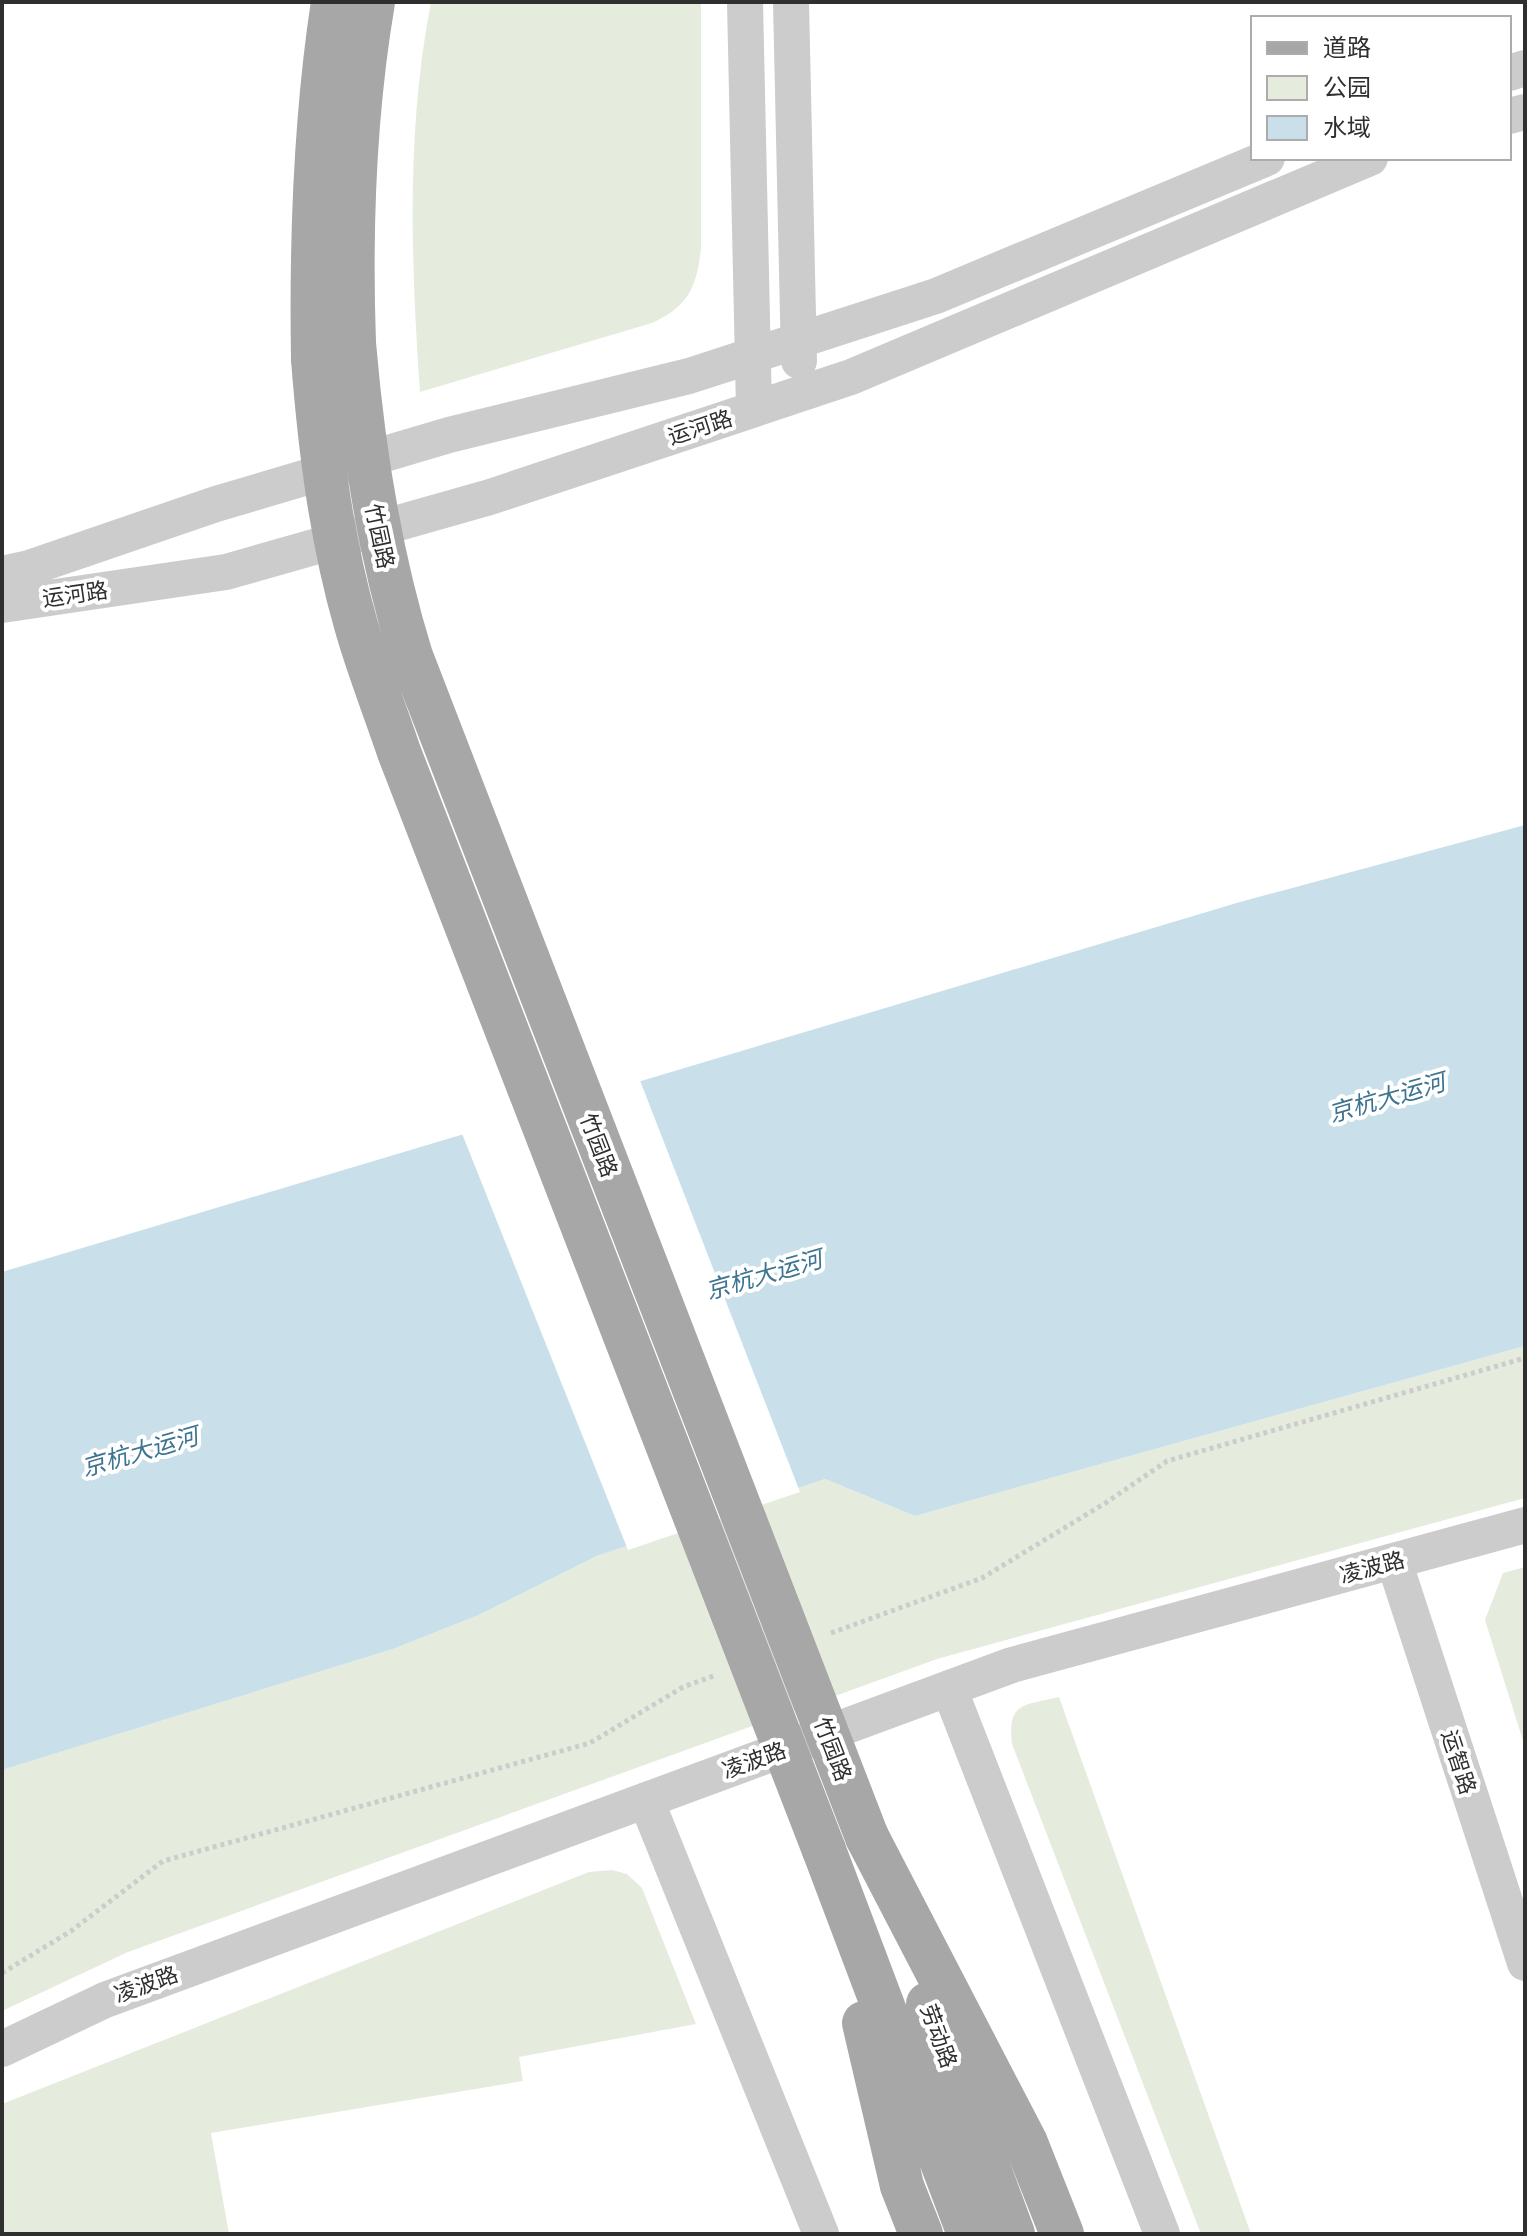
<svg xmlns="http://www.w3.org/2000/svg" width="1527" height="2236" font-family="Overpass,'Noto Sans SC',sans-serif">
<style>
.green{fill:#e5ecdd}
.water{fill:#c9e0eb}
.pier{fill:#fff}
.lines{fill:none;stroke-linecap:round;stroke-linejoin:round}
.path{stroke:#ccc;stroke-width:5;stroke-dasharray:4 4;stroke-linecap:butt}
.minor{stroke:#ccc;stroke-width:36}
.major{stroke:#a7a7a7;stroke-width:44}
.major-bridge{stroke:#a7a7a7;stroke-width:44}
.labels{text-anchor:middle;stroke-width:8;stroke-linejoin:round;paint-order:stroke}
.street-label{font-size:22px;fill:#2f2f2f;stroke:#fff}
.water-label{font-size:24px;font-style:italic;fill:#3d7490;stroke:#fff}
</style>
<rect width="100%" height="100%" fill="#fff"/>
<path class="green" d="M431,2H701V248C697,287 688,307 652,323L420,392C411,261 406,131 431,2Z
M1525,1346V1498L937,1659L128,1952L2,2011V1770L393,1649L479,1615L597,1556L825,1479L915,1516Z
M1525,1567V1747L1485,1620L1503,1573Z
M1059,1697L1251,2234H1201L1012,1744C1007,1701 1024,1706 1059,1697Z
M612,1870L627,1874L642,1888L696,2024L519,2057L523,2081L211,2133L229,2234H2V2104L589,1872Z"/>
<path class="water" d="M1525,825V1346L915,1516L825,1479L597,1556L479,1615L393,1649L2,1770V1272L1240,902Z"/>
<path class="pier" d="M639,1078L800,1492L628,1550L461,1131Z"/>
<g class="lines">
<path class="path" d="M831,1633L982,1578L1107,1502L1167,1461L1525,1358
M2,1973L71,1931L163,1861L590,1743L683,1687L716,1675"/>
<path class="minor" d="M745,2L754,409
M791,2L799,361
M1509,73L1525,68
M1509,116L1525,112
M2,574L29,568L216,504L449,435L689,376L936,296L1267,158
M2,605L226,572L490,497L851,377L1370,158
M1394,1561L1525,1963
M949,1688L1162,2234
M646,1800L821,2234
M2,2049L105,2000L1012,1665L1525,1525"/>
<path class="major" d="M354,343C350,229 354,114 373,2
M313,359C311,240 315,120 333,2
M867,1837L1026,2143L1062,2234
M824,1850L969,2234
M928,2004L1013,2234
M864,2023L902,2186L921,2234"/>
<path class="major-bridge" d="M354,343C363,450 379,553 411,656L867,1837
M313,359C320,449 331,538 356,625C368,668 385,710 399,752L824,1850"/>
</g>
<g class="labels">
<g class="street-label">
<text transform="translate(700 427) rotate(-18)" y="8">运河路</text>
<text transform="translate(380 536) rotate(78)" y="8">竹园路</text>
<text transform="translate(75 594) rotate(-8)" y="8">运河路</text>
<text transform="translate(599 1145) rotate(69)" y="8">竹园路</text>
<text transform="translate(1372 1567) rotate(-15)" y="8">凌波路</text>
<text transform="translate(833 1749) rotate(69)" y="8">竹园路</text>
<text transform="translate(754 1760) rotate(-20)" y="8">凌波路</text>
<text transform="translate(1459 1762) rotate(72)" y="8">运智路</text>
<text transform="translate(146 1984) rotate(-20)" y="8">凌波路</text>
<text transform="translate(939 2036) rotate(70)" y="8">劳动路</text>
</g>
<g class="water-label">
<text transform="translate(1387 1098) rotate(-16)" y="8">京杭大运河</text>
<text transform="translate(764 1275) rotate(-16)" y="8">京杭大运河</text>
<text transform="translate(140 1452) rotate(-16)" y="8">京杭大运河</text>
</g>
</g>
<rect width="1527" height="2236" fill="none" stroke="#2f2f2f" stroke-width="8"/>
<rect x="1251" y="16" width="260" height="144" fill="#ffffff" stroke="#acacac" stroke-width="2"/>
<rect x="1267" y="42" width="40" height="12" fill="#a7a7a7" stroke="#acacac" stroke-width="2"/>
<text x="1323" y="56" font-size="24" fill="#2f2f2f">道路</text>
<rect x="1267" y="76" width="40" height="24" fill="#e5ecdd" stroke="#acacac" stroke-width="2"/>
<text x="1323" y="96" font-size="24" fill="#2f2f2f">公园</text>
<rect x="1267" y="116" width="40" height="24" fill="#c9e0eb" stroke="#acacac" stroke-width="2"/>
<text x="1323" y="136" font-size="24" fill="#2f2f2f">水域</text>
</svg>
